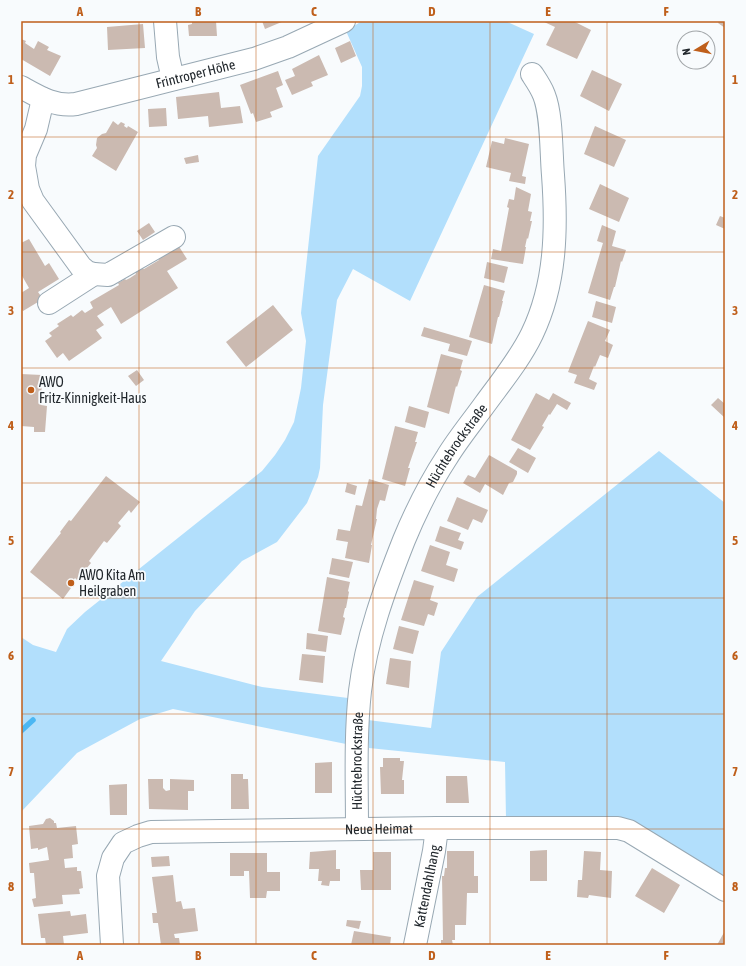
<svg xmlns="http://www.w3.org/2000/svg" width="746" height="966" font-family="'Asap Condensed',sans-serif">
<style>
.green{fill:#b2dffc}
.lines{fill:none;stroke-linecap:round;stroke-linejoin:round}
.stream{stroke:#4cb7f3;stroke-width:5.5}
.building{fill:#cbbab1}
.minor-casing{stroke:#98a8b3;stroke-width:24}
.minor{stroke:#fff;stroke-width:22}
.grid{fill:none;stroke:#bf5f1b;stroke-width:1;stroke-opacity:0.55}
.poi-dot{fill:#bf5f1b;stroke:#f8fbfd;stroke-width:1.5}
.labels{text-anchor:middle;stroke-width:3.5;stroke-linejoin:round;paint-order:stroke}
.street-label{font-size:14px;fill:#21272c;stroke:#f8fbfd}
.poi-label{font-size:14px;fill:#21272c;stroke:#f8fbfd;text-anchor:start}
.neatline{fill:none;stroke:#bf5f1b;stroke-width:1.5}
.grid-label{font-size:13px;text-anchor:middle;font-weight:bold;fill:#bf5f1b}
</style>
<rect width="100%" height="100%" fill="#f8fbfd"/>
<path class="green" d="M362,21H505L534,34L410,301L353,269L337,300L323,405L320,468L318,477L307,503L277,542L242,561L195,611L161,661L262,687L348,698L346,744L173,709L140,719L77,753L21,812V637L33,645L56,652L67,629L85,612L262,471L275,455L285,440L294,422L301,388L306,341L301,313L318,156L360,96L362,86V67L346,31Z
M659,451L725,503V880L626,819H506L505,762L369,748L368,720L431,728L441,652L477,597Z"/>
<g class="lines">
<path class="stream" d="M21,731L33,720"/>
</g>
<path class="building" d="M192,21H216L217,36H189L188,25L192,24Z
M262,21H284L265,29Z
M542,21H573L591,30L577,59L546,45L555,27Z
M719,21H725V28L718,23Z
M143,24L145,48L108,50L107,27Z
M21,39L26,41L25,43L34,49L38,41L49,47L47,50L61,56L50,76L21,59Z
M350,41L356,56L341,63L335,48Z
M319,55L328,75L311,82L313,86L292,95L285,80L295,76L292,69Z
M592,70L622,84L609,111L580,96Z
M278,71L283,85L276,88L283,107L270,112L272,117L256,122L253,113L251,114L240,85Z
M219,92L221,108L240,106L243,123L209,127L208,116L178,119L176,97Z
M166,108L167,126L149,127L148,109Z
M113,121L118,125L121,122L125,124L124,126L127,128L128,126L138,132L116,171L92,156L97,148L96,145L97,138L102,134L106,133Z
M595,126L626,140L614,167L584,154Z
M505,138L529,144L522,176L526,177L525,184L509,181L511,173L486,167L492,141L504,144Z
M198,155L199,162L186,164L184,158Z
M600,184L629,198L619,222L589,209Z
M516,187L531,194L528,211L532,212L530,221H532L528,239L527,238L525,247H526L523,264L491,259L493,249L501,251L509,208L507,207L509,199L514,200Z
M720,216L725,218V229L716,225Z
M149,223L155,232L143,240L137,231Z
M602,225L616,231L612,246L626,250L622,262L621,261L615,287H614L610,300L588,293L603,243L597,241Z
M29,239L45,266L49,263L59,279L38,292L43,299L23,311L21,308V293L29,288L21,274V243Z
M178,245L187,259L167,271L178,288L121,324L111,307L97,316L104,325L96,330L102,338L69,361L63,353L57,358L45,341L52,336L49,333L59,326L57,324L71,315L73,317L82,310L85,313L93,308L90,302L119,285L118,283L125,279L126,280L130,278L136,274L135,272L142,268L144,269L159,260V258Z
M487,262L508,267L504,283L484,278Z
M484,285L505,291L502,301H503L499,317H498L492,344L469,337Z
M596,301L616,307L612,323L592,317Z
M273,305L293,330L246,367L226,342Z
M588,321L610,330L605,341L613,345L608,358L600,355L595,367L594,366L589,379L597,383L594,390L574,383L577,375L568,372Z
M424,327L472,341L467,356L448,351L450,344L421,336Z
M441,354L463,360L460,370L462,371L457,387L456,386L449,414L427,407Z
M137,370L144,380L136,386L128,376Z
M21,374L42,375L41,405L47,406L45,432H34V427L21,426Z
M536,393L549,400L553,393L571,403L567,410L557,404L550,415L549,414L542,426L544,427L530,450L511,440Z
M718,398L725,404V418L711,405Z
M409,406L429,412L425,428L405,422Z
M395,426L418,432L415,442H417L408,468H410L405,486L382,479Z
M518,448L536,458L528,473L509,462Z
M489,455L517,471V474L513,482L509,483L503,495L485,484L480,493L463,483L468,475L475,478Z
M106,476L140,502L131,513L129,510L118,523L121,526L107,543L104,541L89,561L91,563L77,580L75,578L69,586L71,588L63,599L30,572L61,533L60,532L69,520L71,521Z
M369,479L389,485L385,501L380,500L377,509L376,519H377L371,545H372L369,563L345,558L348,542L336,540L338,529L350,531L356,505L362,506Z
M347,483L357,486L355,495L345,492Z
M457,497L488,510L482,523L473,519L468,530L447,521Z
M440,526L461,533L458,540L464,542L461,550L435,541Z
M430,545L450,552L446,565L458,569L454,582L421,571Z
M332,558L353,562L349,578L329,574Z
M327,577L350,582L348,591L349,592L346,608H345L343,617L345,618L341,635L318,631Z
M414,580L434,586L430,600L438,603L434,616L428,614L424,626L401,620Z
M399,626L419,631L413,654L393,649Z
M307,633L328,636L326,652L306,649Z
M302,654L325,656L323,683L299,680Z
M390,658L411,661L409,688L386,684Z
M383,758H400V761H404L402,780H404V794H381L380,767H383Z
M332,762V793H315V763Z
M231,774H243V779H248L249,809H231Z
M446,776H467L469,803H446Z
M148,779H163V788L166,791L170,790V779L194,780V791H188V810L149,809Z
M127,784V815H110L109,785Z
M50,818L54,821V823H56L57,828L76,826L78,844L72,845L73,858L64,859L65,868L77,867V871H81L83,888L79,889L80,894L62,895L63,904L34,907L32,899L36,898L34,873H30L29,863L49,860L47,847L38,850V848L31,849L29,826L43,824L46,819Z
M336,850V869H340V881H330L329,886L321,885L322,881H318L319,869H309L310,852Z
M547,850V881H530V851Z
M447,851H474V876H478V893H467L466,925H455V940H452L453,945H441V940H443L442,876H444L445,868H447Z
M584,851L601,852L600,870L612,871L611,898L589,895L588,898L577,897L578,880H582Z
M373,852H391V890H361L360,870H373Z
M230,853H267V872H280V891H267L266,898H250L249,871H244V876H230Z
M169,856L170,866L152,867L151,857Z
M652,868L680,885L664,913L635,896Z
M173,875L176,902L181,901L183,909L195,908L198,931L174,934L175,938H179L180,945H161L158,923H153L152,913H157L152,877Z
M70,911L71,916L86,914L88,933L63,936L64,945H46L45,938H41L38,914Z
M347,920L361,921L359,929L346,926Z
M354,931L391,937L390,945H351Z
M725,931V945H717L722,936Z"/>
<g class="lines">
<defs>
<g id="minor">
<path d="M165,21L168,57L173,79"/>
<path id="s1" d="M21,87C39,97 55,107 76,104L254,59L288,47L344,21"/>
<path d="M43,99L36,129L25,155L24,166L28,189L33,201L81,267L87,272L94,274L108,275L174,237"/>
<path d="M49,303L94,274"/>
<path id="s2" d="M357,829C357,783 355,737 360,691C366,639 385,588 404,540C416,511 430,483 447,457C458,439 472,422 485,404C501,382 520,359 532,334C556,284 557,229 553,175C551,152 552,115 544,95C541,87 536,80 532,74"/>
<path id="s3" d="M112,945L108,876L113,858L123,843L138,836L151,832L437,828H618L629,831L725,890"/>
<path id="s4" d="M415,945L434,851L437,828"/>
</g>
</defs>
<use href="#minor" class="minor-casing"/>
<use href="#minor" class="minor"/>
</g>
<path class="grid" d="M139,21V945M256,21V945M373,21V945M490,21V945M607,21V945M21,137H725M21,252H725M21,368H725M21,483H725M21,598H725M21,714H725M21,829H725"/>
<g class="poi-dot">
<circle cx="31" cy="390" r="4"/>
<circle cx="71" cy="583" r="4"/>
</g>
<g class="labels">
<g class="street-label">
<text dy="5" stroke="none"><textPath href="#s1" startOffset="182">Frintroper Höhe</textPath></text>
<text dy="5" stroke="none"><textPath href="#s2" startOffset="404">Hüchtebrockstraße</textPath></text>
<text dy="5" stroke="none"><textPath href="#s2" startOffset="68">Hüchtebrockstraße</textPath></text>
<text dy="5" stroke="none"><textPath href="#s3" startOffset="364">Neue Heimat</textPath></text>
<text dy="5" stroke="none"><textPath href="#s4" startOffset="60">Kattendahlhang</textPath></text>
</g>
<g class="poi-label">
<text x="39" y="387">AWO<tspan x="39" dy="16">Fritz-Kinnigkeit-Haus</tspan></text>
<text x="79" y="580">AWO Kita Am<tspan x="79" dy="16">Heilgraben</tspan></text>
</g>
</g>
<rect width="746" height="966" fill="none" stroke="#f8fbfd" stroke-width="44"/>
<g transform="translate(696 50) rotate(260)"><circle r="19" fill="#f8fbfd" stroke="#a2a6a9"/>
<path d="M0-3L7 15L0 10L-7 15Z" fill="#bf5f1b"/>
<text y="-6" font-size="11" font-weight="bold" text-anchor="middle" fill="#21272c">N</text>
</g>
<rect x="22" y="22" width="702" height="922" class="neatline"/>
<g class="grid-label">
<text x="80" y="16">A</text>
<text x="198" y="16">B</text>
<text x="314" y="16">C</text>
<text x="432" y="16">D</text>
<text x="548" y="16">E</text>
<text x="666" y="16">F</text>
<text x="11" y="84">1</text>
<text x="735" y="84">1</text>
<text x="11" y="199">2</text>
<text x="735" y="199">2</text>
<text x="11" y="315">3</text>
<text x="735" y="315">3</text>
<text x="11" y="430">4</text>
<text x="735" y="430">4</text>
<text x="11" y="545">5</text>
<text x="735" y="545">5</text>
<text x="11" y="660">6</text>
<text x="735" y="660">6</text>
<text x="11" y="776">7</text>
<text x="735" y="776">7</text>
<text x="11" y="891">8</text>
<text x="735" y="891">8</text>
<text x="80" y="960">A</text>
<text x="198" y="960">B</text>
<text x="314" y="960">C</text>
<text x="432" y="960">D</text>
<text x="548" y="960">E</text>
<text x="666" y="960">F</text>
</g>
</svg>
